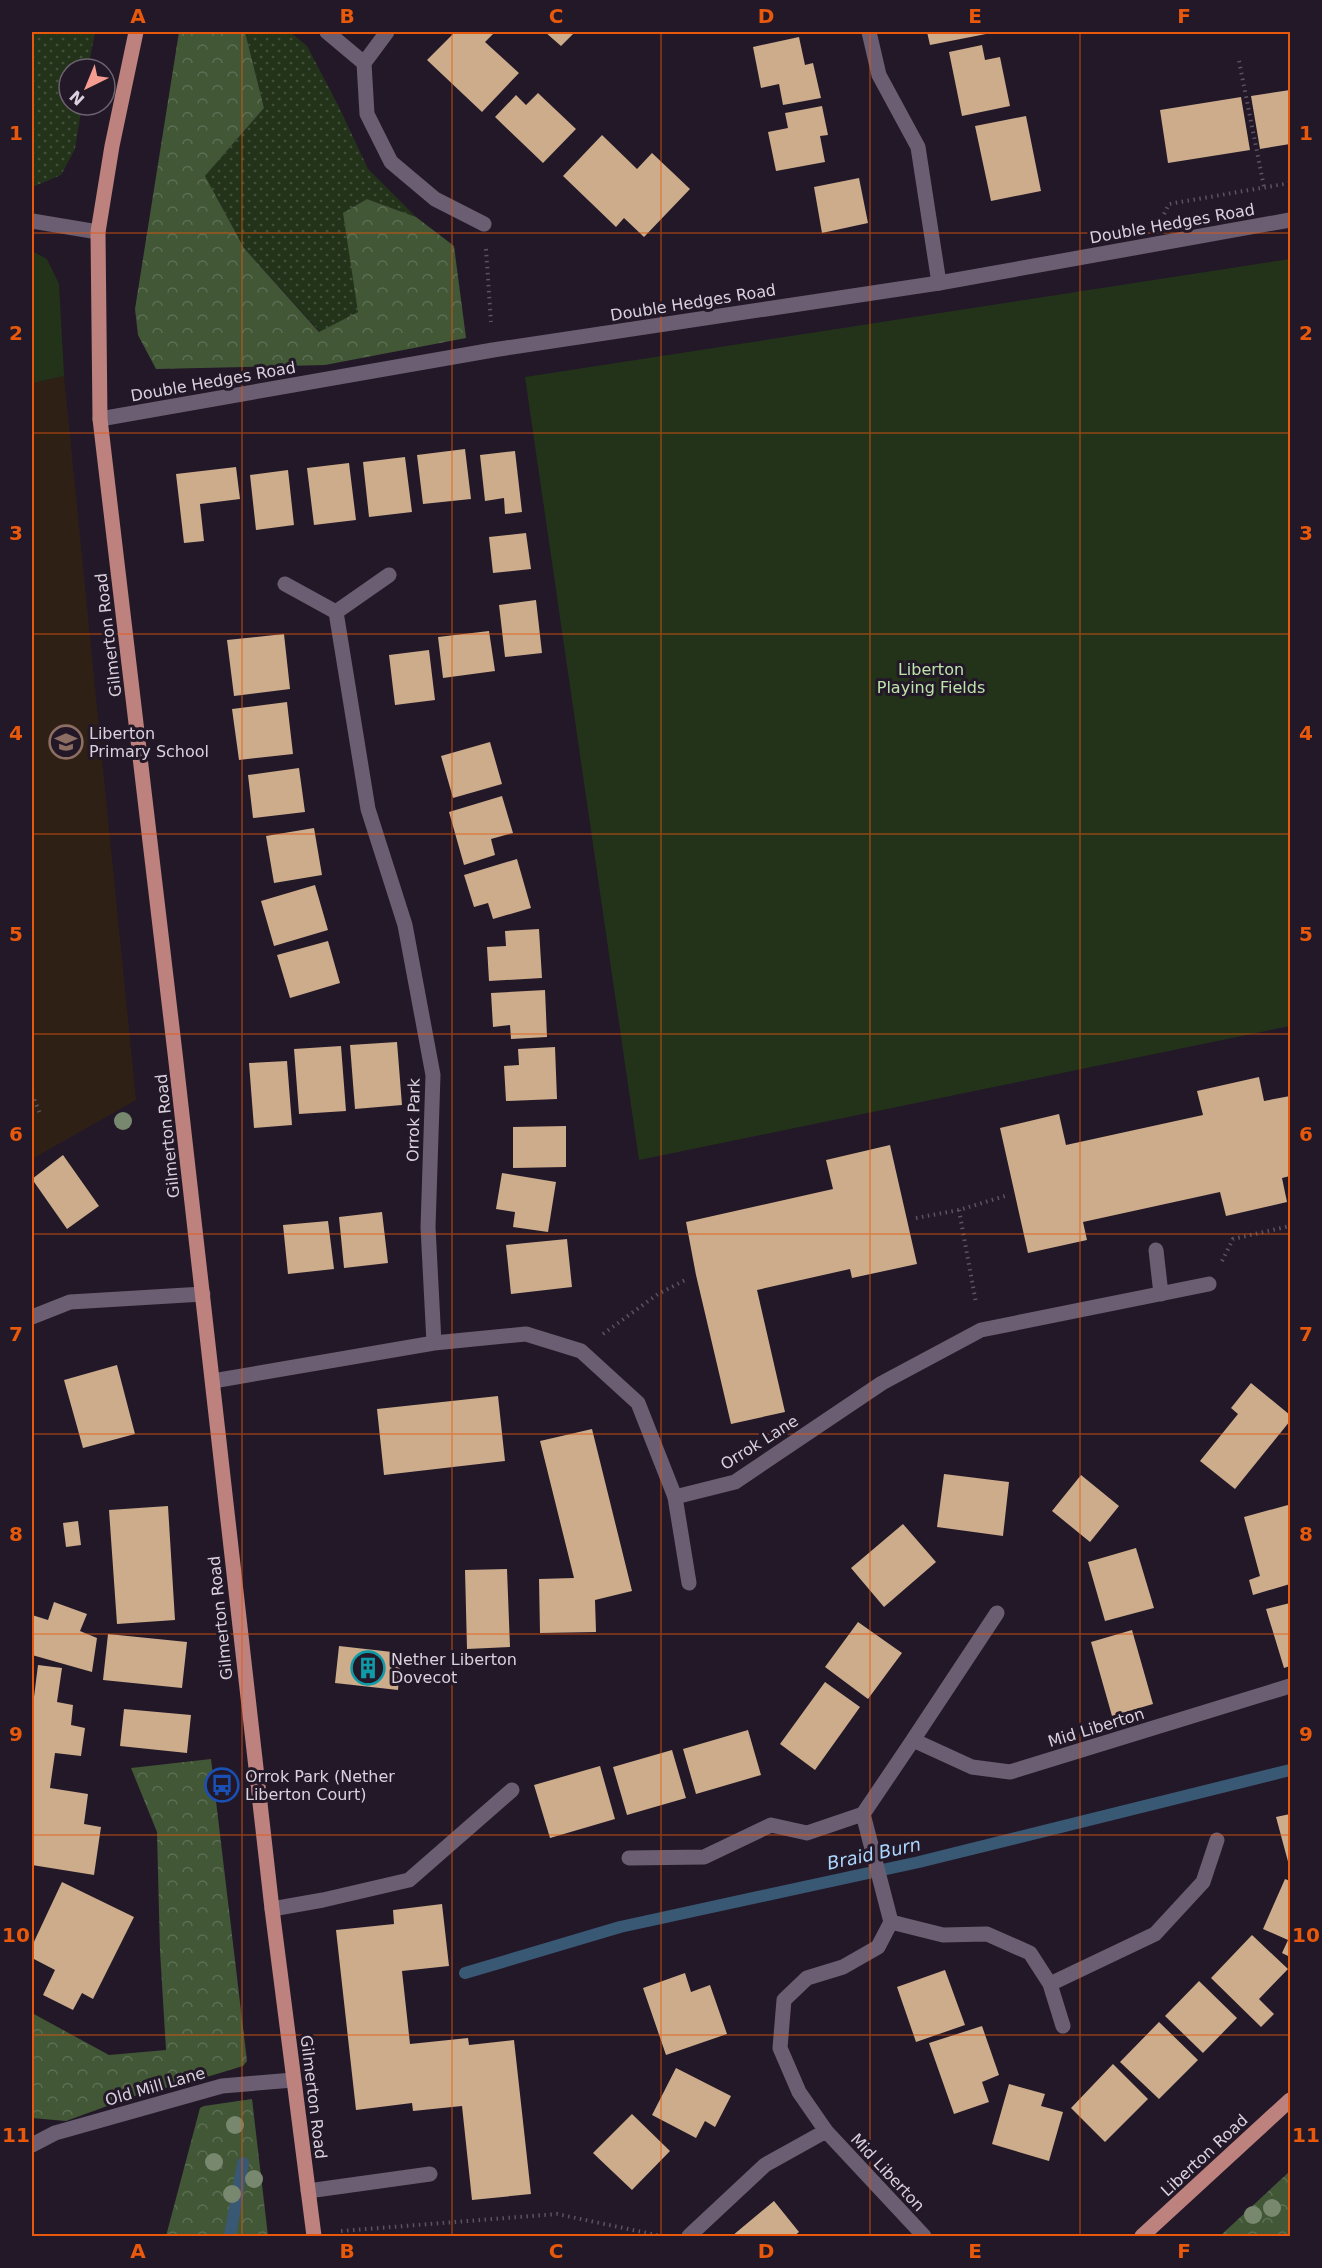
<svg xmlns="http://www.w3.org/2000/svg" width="1322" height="2268" font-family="'DejaVu Sans',sans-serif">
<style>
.education{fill:#2f2015}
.grass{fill:url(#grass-dots)}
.forest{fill:url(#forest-crowns)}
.park{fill:#23331a}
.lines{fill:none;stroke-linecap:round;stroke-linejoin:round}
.stream{stroke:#395874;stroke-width:12}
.building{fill:#ccac8b}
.path{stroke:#5c5260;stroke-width:4;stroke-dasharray:1.5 4.5;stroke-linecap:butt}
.service{stroke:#6b5e72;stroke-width:15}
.minor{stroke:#6b5e72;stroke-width:15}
.tertiary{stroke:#6b5e72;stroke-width:15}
.primary{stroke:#bd817e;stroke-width:15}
.tree{fill:#77886f}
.grid{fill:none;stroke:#e8590c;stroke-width:1.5;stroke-opacity:0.55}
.labels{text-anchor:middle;stroke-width:6;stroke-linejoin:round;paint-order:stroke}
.street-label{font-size:16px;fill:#d9d2dd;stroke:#231828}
.park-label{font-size:16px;fill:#bce3a9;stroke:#231828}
.poi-label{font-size:16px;fill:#d9d2dd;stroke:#231828;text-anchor:start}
.water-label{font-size:18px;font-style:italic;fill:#abd6fd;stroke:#231828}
.neatline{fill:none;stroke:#e8590c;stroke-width:2}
.grid-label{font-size:20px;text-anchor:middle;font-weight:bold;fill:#e8590c}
</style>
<defs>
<pattern id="grass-dots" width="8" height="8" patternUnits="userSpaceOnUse" patternTransform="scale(1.5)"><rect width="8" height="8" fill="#23331a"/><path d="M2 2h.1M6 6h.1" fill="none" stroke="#42503b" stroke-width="1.8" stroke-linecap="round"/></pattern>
<pattern id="forest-crowns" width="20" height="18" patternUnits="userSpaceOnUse" patternTransform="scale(1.5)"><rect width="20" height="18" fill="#415736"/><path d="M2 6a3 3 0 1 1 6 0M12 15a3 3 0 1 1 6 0" fill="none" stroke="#5c6e53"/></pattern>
</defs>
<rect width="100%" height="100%" fill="#231828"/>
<path class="education" d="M64,376L136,1100L32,1159V383Z"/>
<path class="grass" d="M32,32H95L88,69H69V105H82L75,149L61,175L35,186L32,185Z
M245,32H290L307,46L339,107L368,169L416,217L367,199L358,312L320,332L244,248L205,176L264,108Z"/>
<path class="forest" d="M179,32H245L264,108L205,176L244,248L319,332L358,312L343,213L367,199L416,217L454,246L466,338L325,365L156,369L138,335L135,309Z
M211,1759L247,2061L243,2066L187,2083L143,2093L66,2121L32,2118V2013L109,2055L166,2050L160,1951L157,1832L131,1768Z
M252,2099L268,2236H166L200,2108L204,2106Z
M1290,2171V2236H1220Z"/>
<path class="park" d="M32,251L47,259L59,284L64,376L32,383Z
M1290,259V1026L639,1160L525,377Z"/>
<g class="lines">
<path class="stream" d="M465,1973L620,1927L919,1862L1290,1770
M230,2236L243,2163"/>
</g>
<path class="building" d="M455,32H495L485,42L519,73L482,112L427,60Z
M545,32H575L561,46Z
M927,32H991V33L930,45Z
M799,37L805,65L813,63L821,98L783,105L779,84L761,88L753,47Z
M982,45L985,60L1000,57L1010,106L962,116L949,52Z
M1290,90V144L1260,149L1251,96Z
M538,93L576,129L543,163L495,117L516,95L526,105Z
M1241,97L1250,150L1168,163L1160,110Z
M822,106L828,135L820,136L825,162L776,171L768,132L788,128L785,113Z
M1026,116L1041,191L991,201L975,126Z
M602,135L637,169L652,153L690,189L644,237L624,218L616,227L563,176Z
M859,178L868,223L822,233L814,187Z
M465,449L471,499L423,504L417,455Z
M515,451L522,512L505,514L504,498L485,501L480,455Z
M405,457L412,512L369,517L363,462Z
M349,463L356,520L314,525L307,468Z
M236,467L240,499L200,504L204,541L184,543L176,474Z
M288,470L294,525L256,530L250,475Z
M526,533L531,569L493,573L489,537Z
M536,600L542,653L505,657L499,605Z
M489,631L495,671L443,678L438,637Z
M284,634L290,689L234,696L227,640Z
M429,650L435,700L395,705L389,655Z
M287,702L293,754L239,760L232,709Z
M490,742L502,784L453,798L441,756Z
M299,768L305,812L253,818L248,775Z
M502,796L513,833L491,839L495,855L464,865L449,812Z
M314,828L322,875L274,883L266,836Z
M517,859L531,908L493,919L488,903L474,907L464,875Z
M315,885L328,930L274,946L261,901Z
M539,929L542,978L489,981L487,947L506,946L505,931Z
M328,941L340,983L290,998L277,955Z
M545,990L547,1037L511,1039L510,1025L493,1027L491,993Z
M397,1042L402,1105L355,1109L350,1045Z
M341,1046L346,1111L299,1114L294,1049Z
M555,1047L557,1099L506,1101L504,1066L519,1065L518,1049Z
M287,1061L292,1125L254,1128L249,1063Z
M1259,1077L1264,1101L1290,1096V1176L1282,1178L1287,1202L1226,1216L1220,1192L1083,1222L1087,1240L1028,1253L1000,1128L1059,1114L1066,1145L1203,1115L1197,1091Z
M566,1126V1167L513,1168V1127Z
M890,1145L917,1264L852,1278L850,1269L757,1290L785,1412L731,1424L696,1275L686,1222L833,1189L826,1160Z
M63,1155L99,1206L67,1229L32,1179Z
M502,1173L556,1182L548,1232L513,1227L515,1212L496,1209Z
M382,1212L388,1263L344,1268L339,1217Z
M328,1221L334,1269L288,1274L283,1225Z
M567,1239L572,1287L511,1294L506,1245Z
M117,1365L135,1434L83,1448L64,1380Z
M1251,1383L1290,1415V1421L1235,1489L1200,1461L1238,1414L1231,1408Z
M498,1396L505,1461L384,1475L377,1409Z
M592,1429L632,1591L595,1600L596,1632L540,1633L539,1579L574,1578L540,1441Z
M944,1474L1009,1482L1003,1536L937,1527Z
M1081,1475L1119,1506L1090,1542L1052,1511Z
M1288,1505L1290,1513V1584L1253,1595L1249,1580L1260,1576L1244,1517Z
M168,1506L175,1620L117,1624L109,1510Z
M78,1521L81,1545L66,1547L63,1523Z
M903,1524L936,1562L884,1607L851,1568Z
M1136,1548L1154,1608L1105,1621L1088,1562Z
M507,1569L510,1647L467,1649L465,1570Z
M54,1602L87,1614L80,1631L97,1638L92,1672L32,1655V1615L48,1620Z
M1290,1603V1666L1284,1668L1266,1609Z
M858,1622L902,1653L868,1699L825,1667Z
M1132,1630L1153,1704L1112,1716L1091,1642Z
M108,1634L187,1642L182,1688L103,1680Z
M339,1646L401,1653L398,1690L335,1683Z
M38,1665L62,1668L57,1702L73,1705L71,1725L85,1728L81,1756L55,1753L50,1788L88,1794L84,1824L101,1827L94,1875L32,1865V1713Z
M825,1682L860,1707L815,1770L780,1744Z
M124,1709L191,1715L187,1753L120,1746Z
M748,1730L761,1775L696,1794L683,1749Z
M672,1750L686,1798L627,1815L613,1767Z
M600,1766L615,1819L550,1838L534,1785Z
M1290,1814V1869L1276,1817Z
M1285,1879L1290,1881V1957L1282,1953L1288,1940L1263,1929Z
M62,1882L134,1917L93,1999L82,1993L73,2010L43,1995L55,1970L32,1958V1946Z
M442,1904L449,1966L402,1971L410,2044L468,2038L469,2045L514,2040L531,2194L472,2200L462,2106L413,2111L412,2103L356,2110L336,1930L394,1924L393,1910Z
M1252,1935L1288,1969L1259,1999L1274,2014L1261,2027L1211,1978Z
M945,1970L965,2025L916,2042L897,1987Z
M685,1973L691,1992L710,1985L727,2034L666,2055L643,1988Z
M1199,1981L1237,2018L1203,2053L1165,2016Z
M1159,2022L1198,2060L1159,2099L1120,2062Z
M982,2026L999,2075L982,2082L989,2102L954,2114L929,2043Z
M1113,2064L1148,2099L1105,2142L1071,2108Z
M676,2068L731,2096L715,2127L705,2121L696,2138L652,2115Z
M1009,2084L1045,2094L1041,2106L1063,2112L1049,2161L992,2144Z
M632,2114L670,2151L632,2190L593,2153Z
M774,2201L799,2232L794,2236H732Z"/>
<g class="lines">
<path class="path" d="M1239,61L1264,187
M1164,214L1169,204L1290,183
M486,249L491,322
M32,1094L41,1116
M959,1210L976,1303
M916,1218L959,1210L1005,1196
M1222,1261L1233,1239L1290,1226
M603,1334L658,1294L687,1279
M341,2231L557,2214L661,2236"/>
<path class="service" d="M32,1317L70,1302L203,1294
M675,1497L689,1583"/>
<path class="minor" d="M327,32L364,63
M387,32L364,63L367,114L391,162L435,199L484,224
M869,32L879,75L918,147L939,283
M32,221L98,232
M285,584L336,612L389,575
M1156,1250L1161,1294
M434,1343L526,1334L581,1351L638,1403L675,1497L735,1482L882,1383L981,1330L1209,1284
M213,1381L434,1343L428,1227L433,1075L405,925L368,809L336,612
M913,1740L997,1613
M863,1814L891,1922L878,1947L843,1967L807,1978L784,2000L780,2048L799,2092L826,2131L924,2236
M629,1858L704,1857L771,1825L807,1833L863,1814L913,1740L972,1767L1010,1772L1290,1686
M272,1909L323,1900L409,1880L512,1790
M891,1922L943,1935L987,1934L1030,1953L1050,1984L1155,1934L1203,1882L1217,1840
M1050,1984L1063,2026
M32,2145L55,2133L222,2086L293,2080
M308,2191L430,2174
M689,2236L765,2165L826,2131"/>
<path class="tertiary" d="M100,419L493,350L939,283L1290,220"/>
<path class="primary" d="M136,32L112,146L98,232L100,419L175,1053L272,1909L314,2236
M1142,2236L1290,2100"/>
</g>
<g class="tree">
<circle cx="123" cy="1121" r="9"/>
<circle cx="235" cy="2125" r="9"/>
<circle cx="214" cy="2162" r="9"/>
<circle cx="254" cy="2179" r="9"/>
<circle cx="232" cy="2194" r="9"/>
<circle cx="1272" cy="2208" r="9"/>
<circle cx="1253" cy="2215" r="9"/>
</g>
<path class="grid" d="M242,32V2236M452,32V2236M661,32V2236M870,32V2236M1080,32V2236M32,233H1290M32,433H1290M32,634H1290M32,834H1290M32,1034H1290M32,1234H1290M32,1434H1290M32,1634H1290M32,1835H1290M32,2035H1290"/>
<defs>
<symbol id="school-ring" viewBox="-11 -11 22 22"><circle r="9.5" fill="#231828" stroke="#8d6e63" stroke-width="1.5"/><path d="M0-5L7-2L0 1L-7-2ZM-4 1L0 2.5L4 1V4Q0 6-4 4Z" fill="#8d6e63"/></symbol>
<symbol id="building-ring" viewBox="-11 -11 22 22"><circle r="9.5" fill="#231828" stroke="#0f9aa8" stroke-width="1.5"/><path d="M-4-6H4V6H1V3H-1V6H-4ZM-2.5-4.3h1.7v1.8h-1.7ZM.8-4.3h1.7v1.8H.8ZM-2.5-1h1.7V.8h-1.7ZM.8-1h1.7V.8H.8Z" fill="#0f9aa8"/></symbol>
<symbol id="bus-ring" viewBox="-11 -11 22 22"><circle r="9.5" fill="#231828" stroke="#1a4fb4" stroke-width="1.5"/><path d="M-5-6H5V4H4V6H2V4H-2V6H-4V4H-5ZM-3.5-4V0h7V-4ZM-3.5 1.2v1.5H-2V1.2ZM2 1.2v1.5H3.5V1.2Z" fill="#1a4fb4"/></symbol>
</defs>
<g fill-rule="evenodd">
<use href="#school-ring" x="47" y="723" width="38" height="38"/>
<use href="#building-ring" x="349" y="1649" width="38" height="38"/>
<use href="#bus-ring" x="203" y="1766" width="38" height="38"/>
</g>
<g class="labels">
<g class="street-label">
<text transform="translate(1172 223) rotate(-10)" y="6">Double Hedges Road</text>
<text transform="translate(693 302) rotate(-9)" y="6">Double Hedges Road</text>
<text transform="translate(213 381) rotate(-10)" y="6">Double Hedges Road</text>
<text transform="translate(108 635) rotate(-97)" y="6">Gilmerton Road</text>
<text transform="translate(413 1120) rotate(-89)" y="6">Orrok Park</text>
<text transform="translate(167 1136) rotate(-96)" y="6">Gilmerton Road</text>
<text transform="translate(759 1442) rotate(-32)" y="6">Orrok Lane</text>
<text transform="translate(220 1618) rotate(-96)" y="6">Gilmerton Road</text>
<text transform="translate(1096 1727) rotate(-17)" y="6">Mid Liberton</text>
<text transform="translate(155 2086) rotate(-16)" y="6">Old Mill Lane</text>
<text transform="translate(314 2097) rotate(83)" y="6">Gilmerton Road</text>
<text transform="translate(1204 2155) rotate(-43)" y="6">Liberton Road</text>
<text transform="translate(888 2172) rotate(47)" y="6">Mid Liberton</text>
</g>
<g class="park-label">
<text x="931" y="675">Liberton<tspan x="931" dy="18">Playing Fields</tspan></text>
</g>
<g class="poi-label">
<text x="89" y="739">Liberton<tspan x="89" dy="18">Primary School</tspan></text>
<text x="391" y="1665">Nether Liberton<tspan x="391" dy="18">Dovecot</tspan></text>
<text x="245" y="1782">Orrok Park (Nether<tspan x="245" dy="18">Liberton Court)</tspan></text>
</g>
<g class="water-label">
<text transform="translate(874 1854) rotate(-12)" y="6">Braid Burn</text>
</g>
</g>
<rect width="1322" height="2268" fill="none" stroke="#231828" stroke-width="66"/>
<g transform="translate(87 87) rotate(223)"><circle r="28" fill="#231828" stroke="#6c6270" stroke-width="1.5"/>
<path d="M0-4.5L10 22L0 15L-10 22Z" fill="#f59c90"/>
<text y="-9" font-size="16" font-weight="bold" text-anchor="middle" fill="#d9d2dd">N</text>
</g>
<rect x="33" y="33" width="1256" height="2202" class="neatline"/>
<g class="grid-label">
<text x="138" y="23">A</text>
<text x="347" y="23">B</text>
<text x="556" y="23">C</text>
<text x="766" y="23">D</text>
<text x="975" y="23">E</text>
<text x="1184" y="23">F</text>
<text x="16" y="140">1</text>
<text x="1306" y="140">1</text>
<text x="16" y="340">2</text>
<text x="1306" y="340">2</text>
<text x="16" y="540">3</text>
<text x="1306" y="540">3</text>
<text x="16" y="740">4</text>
<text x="1306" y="740">4</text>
<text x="16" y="941">5</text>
<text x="1306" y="941">5</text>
<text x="16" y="1141">6</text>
<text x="1306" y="1141">6</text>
<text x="16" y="1341">7</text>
<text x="1306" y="1341">7</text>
<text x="16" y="1541">8</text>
<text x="1306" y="1541">8</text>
<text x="16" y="1741">9</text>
<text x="1306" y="1741">9</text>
<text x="16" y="1942">10</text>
<text x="1306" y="1942">10</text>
<text x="16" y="2142">11</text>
<text x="1306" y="2142">11</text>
<text x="138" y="2258">A</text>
<text x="347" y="2258">B</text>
<text x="556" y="2258">C</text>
<text x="766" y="2258">D</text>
<text x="975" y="2258">E</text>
<text x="1184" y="2258">F</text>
</g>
</svg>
